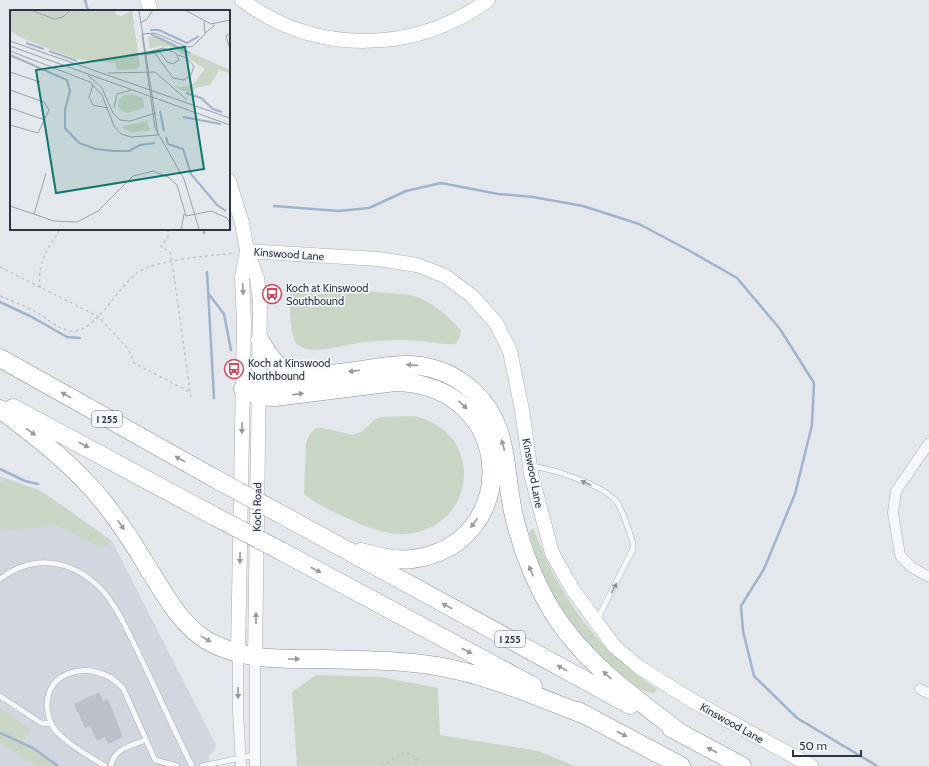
<svg xmlns="http://www.w3.org/2000/svg" width="929" height="766" font-family="Cabin,sans-serif">
<style>
.built{fill:#d2d6de}
.green{fill:#c9d6c5}
.lines{fill:none;stroke-linecap:round;stroke-linejoin:round}
.stream{stroke:#9fb4cc;stroke-width:2.5}
.building{fill:#bbc0ca}
.lane-casing{stroke:#a9aeb7;stroke-width:6}
.street-casing{stroke:#a9aeb7;stroke-width:11}
.secondary-casing{stroke:#a9aeb7;stroke-width:15}
.highway-casing{stroke:#8b94a3;stroke-width:19}
.path{stroke:#c2c5cb;stroke-width:1.5;stroke-dasharray:3 3;stroke-linecap:butt}
.lane{stroke:#f7f8fa;stroke-width:5}
.street{stroke:#f7f8fa;stroke-width:10}
.secondary{stroke:#fff;stroke-width:14}
.highway{stroke:#fff;stroke-width:18}
.highway-bridge-casing{stroke:#8b94a3;stroke-width:19;stroke-linecap:butt}
.highway-bridge{stroke:#fff;stroke-width:18}
.oneway{fill:#959aa2}
.oneway2{fill:#9196a0}
.labels{text-anchor:middle;stroke-width:3.5;stroke-linejoin:round;paint-order:stroke}
.shield{fill:#f4f6f9;stroke:#676e7b;stroke-width:1}
.shield-label{font-size:10px;font-weight:bold;fill:#2b3445}
.street-label{font-size:11px;fill:#2b3445;stroke:#f4f6f9}
.poi-label{font-size:11px;fill:#2b3445;stroke:#f4f6f9;text-anchor:start}
.inset-river{fill:none;stroke:#9fb4cc;stroke-width:2}
.inset-road{fill:none;stroke:#9a9fa9;stroke-width:1}
.view{fill:#0f766e;fill-opacity:0.15;stroke:#0f766e;stroke-width:2}
.inset-edge{fill:none;stroke:#2b3445;stroke-width:2}
</style>
<rect width="100%" height="100%" fill="#e4e7ec"/>
<path class="built" d="M0,476L36,489L47,495L112,541L216,745L214,751L209,755L211,766H0Z"/>
<path class="green" d="M292,285L411,295C432,301 447,315 461,330L459,339L455,344C443,345 430,341 418,341C402,339 383,340 366,342C348,343 313,357 298,345C289,338 290,303 290,291Z
M414,416C491,434 473,533 402,534C383,534 366,527 349,519C333,512 318,505 304,494L306,443L310,434L316,428H323L353,435L363,431L375,419L380,417Z
M4,479L36,489L47,495L112,541L101,548L56,525L0,531V483Z
M533,528C560,597 595,648 657,689L654,693C621,692 565,618 550,590C541,572 535,553 529,533Z
M316,675L381,677L438,688L440,735L538,751L575,766H297L292,692Z
M0,708L31,730L23,741L59,766H36L0,743Z"/>
<g class="lines">
<path class="stream" d="M85,0L88,11
M274,206L339,211L369,208L406,191L441,183L498,194L533,197L583,206L639,224L690,251L737,278L780,329L814,383L812,425L795,494L764,569L741,606L743,631L754,676L797,718L877,766
M204,229V233
M207,272L214,398
M208,293L224,314L231,350
M0,302L30,316L67,337L80,338
M0,469L25,481L38,484
M0,733L33,748L58,766"/>
</g>
<path class="building" d="M99,692L103,701L108,699L123,737L108,744L105,737L97,741L90,726L85,728L74,704Z"/>
<g class="lines">
<defs>
<path id="lane" d="M531,466C553,469 601,484 616,501C623,509 629,532 633,543V549L597,620
M0,579C33,554 70,559 99,587C115,602 127,630 137,650C156,689 173,728 192,766
M0,696L41,723L51,724
M105,766C91,757 57,739 51,723C31,672 93,654 123,688L155,760L177,766
M111,766C113,749 132,745 146,740
M202,766L255,755"/>
<path id="street" d="M929,443L896,491L893,513L900,555L911,567L929,577
M238,654V711L241,766
M920,689L929,694
M255,766V657"/>
<path id="secondary" d="M147,0L151,11
M242,0C316,55 414,54 488,0
M229,181L242,223L247,251L257,278L260,301L255,657
M247,251L378,259L417,265L445,276L472,296L496,323L510,351L522,410L531,474L543,519L552,553L573,590L614,646L639,667L691,700L811,766
M238,654L244,322L242,277L247,251"/>
<path id="highway" d="M260,340C272,362 278,369 302,376
M0,358L214,478
M243,389L259,383C291,379 323,375 355,371C382,367 408,361 434,369C449,373 462,381 473,391C511,427 503,470 514,516C522,550 534,581 552,611C584,663 635,698 682,734
M243,389L259,396L275,397L395,382C518,384 523,545 412,559C395,561 378,557 361,552
M13,408L214,516
M0,409C38,438 75,466 105,504C121,524 135,546 148,568C165,594 179,623 206,640C242,661 282,659 323,659C361,660 399,660 436,666C487,674 540,698 588,716
M286,517L630,705
M281,551L533,686
M578,711L681,766
M671,728L742,766"/>
</defs>
<use href="#lane" class="lane-casing"/>
<use href="#street" class="street-casing"/>
<use href="#secondary" class="secondary-casing"/>
<use href="#highway" class="highway-casing"/>
<path class="path" d="M168,229V237L161,247L170,252L172,262L191,398
M0,267L99,317L128,349L134,363L190,392
M40,288C37,262 47,250 60,229
M0,296C11,301 23,305 34,311C46,317 60,332 75,331C97,329 119,286 137,273C157,259 210,256 235,253
M381,766L406,752L417,758L415,766"/>
<use href="#lane" class="lane"/>
<use href="#street" class="street"/>
<use href="#secondary" class="secondary"/>
<use href="#highway" class="highway"/>
<defs>
<path id="highway-bridge" d="M214,478L286,517
M214,516L281,551"/>
</defs>
<use href="#highway-bridge" class="highway-bridge-casing"/>
<use href="#highway-bridge" class="highway-bridge"/>
</g>
<defs><path id="oneway-solid" d="M-6-.8H1V-3.2L6.5 0L1 3.2V.8H-6Z"/></defs>
<g class="oneway">
<use href="#oneway-solid" transform="translate(243 289) rotate(87)"/>
<use href="#oneway-solid" transform="translate(412 365) rotate(-176)"/>
<use href="#oneway-solid" transform="translate(354 371) rotate(173)"/>
<use href="#oneway-solid" transform="translate(298 394) rotate(-7)"/>
<use href="#oneway-solid" transform="translate(66 395) rotate(-150)"/>
<use href="#oneway-solid" transform="translate(463 405) rotate(43)"/>
<use href="#oneway-solid" transform="translate(242 428) rotate(91)"/>
<use href="#oneway-solid" transform="translate(31 432) rotate(36)"/>
<use href="#oneway-solid" transform="translate(84 445) rotate(28)"/>
<use href="#oneway-solid" transform="translate(503 445) rotate(-105)"/>
<use href="#oneway-solid" transform="translate(180 459) rotate(-151)"/>
<use href="#oneway-solid" transform="translate(474 523) rotate(126)"/>
<use href="#oneway-solid" transform="translate(121 525) rotate(55)"/>
<use href="#oneway-solid" transform="translate(240 558) rotate(91)"/>
<use href="#oneway-solid" transform="translate(316 570) rotate(28)"/>
<use href="#oneway-solid" transform="translate(531 571) rotate(-113)"/>
<use href="#oneway-solid" transform="translate(447 606) rotate(-152)"/>
<use href="#oneway-solid" transform="translate(256 618) rotate(-90)"/>
<use href="#oneway-solid" transform="translate(206 639) rotate(31)"/>
<use href="#oneway-solid" transform="translate(467 651) rotate(28)"/>
<use href="#oneway-solid" transform="translate(294 659)"/>
<use href="#oneway-solid" transform="translate(562 668) rotate(-151)"/>
<use href="#oneway-solid" transform="translate(607 675) rotate(-137)"/>
<use href="#oneway-solid" transform="translate(622 734) rotate(28)"/>
<use href="#oneway-solid" transform="translate(712 750) rotate(-152)"/>
</g>
<g class="oneway2">
<use href="#oneway-solid" transform="translate(586 483) rotate(-155)"/>
<use href="#oneway-solid" transform="translate(614 588) rotate(-63)"/>
<use href="#oneway-solid" transform="translate(238 693) rotate(90)"/>
</g>
<defs>
<symbol id="bus-ring" viewBox="-11 -11 22 22"><circle r="9.5" fill="#f4f6f9" stroke="#d1495b" stroke-width="1.5"/><path d="M-5-6H5V4H4V6H2V4H-2V6H-4V4H-5ZM-3.5-4V0h7V-4ZM-3.5 1.2v1.5H-2V1.2ZM2 1.2v1.5H3.5V1.2Z" fill="#d1495b"/></symbol>
</defs>
<g fill-rule="evenodd">
<use href="#bus-ring" x="261" y="283" width="22" height="22"/>
<use href="#bus-ring" x="223" y="358" width="22" height="22"/>
</g>
<g class="labels">
<g class="shield">
<rect x="92" y="411" width="30" height="16" rx="3"/>
<rect x="495" y="631" width="30" height="16" rx="3"/>
</g>
<g class="shield-label">
<text x="107" y="423">I 255</text>
<text x="510" y="643">I 255</text>
</g>
<g class="street-label">
<text transform="translate(289 254) rotate(4)" y="4">Kinswood Lane</text>
<text transform="translate(533 473) rotate(79)" y="4">Kinswood Lane</text>
<text transform="translate(257 507) rotate(-89)" y="4">Koch Road</text>
<text transform="translate(732 723) rotate(29)" y="4">Kinswood Lane</text>
</g>
<g class="poi-label">
<text x="286" y="292">Koch at Kinswood<tspan x="286" dy="13">Southbound</tspan></text>
<text x="248" y="367">Koch at Kinswood<tspan x="248" dy="13">Northbound</tspan></text>
</g>
</g>
<g transform="translate(10 10)">
<rect width="220" height="220" fill="#e4e7ec"/>
<path d="M0,0H105L107,5L112,6L122,0L130,56L127,59L107,60L105,53L66,49L16,30L0,21ZM143,26L220,60V63L209,60L200,75L185,78L181,83L174,81L163,76L172,77L183,74L195,59L162,37L149,36L140,39L138,27ZM122,84L133,88L134,98L117,103L112,101L108,96L109,89L114,85ZM137,111L140,121L121,122L112,118L113,116Z" fill="#c9d6c5"/>
<path class="inset-river" d="M140,20H149L177,33L189,26M141,24L180,43M16,33L34,39M39,41L67,51M0,45L57,70L60,81L55,100V118L69,133L86,139L104,141H119L130,135L145,133M176,83L191,88L203,99L212,102M150,101L154,121M173,107L211,114M156,127L158,134L173,139L181,164L207,195L216,201"/>
<path class="inset-road" d="M21,0L44,9L53,7L60,0M129,0L148,125M175,0L201,14L220,10M130,13L137,9L143,0M195,23L205,15M220,23L216,26L220,39M132,24L145,118L174,169L189,219L185,220M132,24L145,23L177,37L183,36L195,24L194,11M0,31L220,108M0,36L220,115M0,41L80,72L92,85L104,116L111,124L121,127L148,125M144,42L163,68L174,70L181,65L184,56L177,48L168,45M135,43L153,38L166,43L169,50L163,54L157,52L150,42L136,45M0,62L30,72M98,63L145,62L177,90M78,65L92,78L103,103L110,110L120,111L146,103M83,75L79,87L83,95L98,98M0,80L34,92L39,100L28,123L0,115M0,98L35,110M104,98L107,84L121,80M0,196L44,211L67,212L88,201L123,166L143,161L158,167L167,175L176,206L201,201L217,208L219,212M24,204L36,163M171,220L174,204"/>
<path class="view" d="M175,37L194,159L46,183L26,60Z"/>
<rect width="220" height="220" class="inset-edge"/>
</g>
<path d="M793 750v6h68v-6" fill="none" stroke="#2b3445" stroke-width="2"/>
<text x="799" y="750" font-size="12" fill="#2b3445" stroke="#f4f6f9" stroke-width="3" paint-order="stroke">50 m</text>
</svg>
